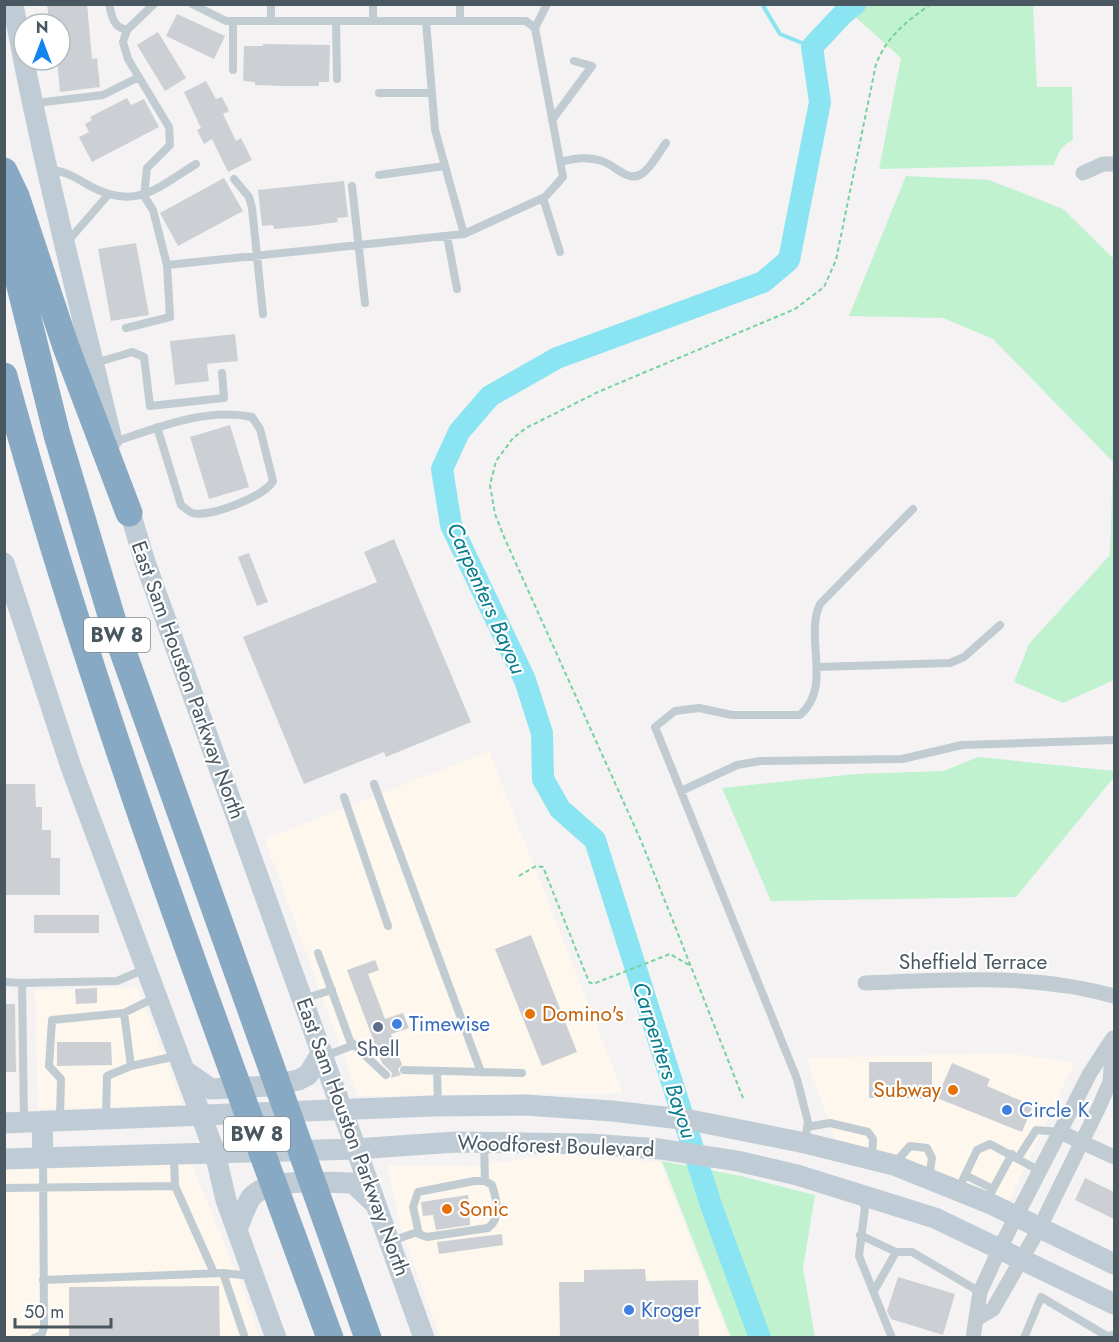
<svg xmlns="http://www.w3.org/2000/svg" width="1119" height="1342" font-family="Jost,sans-serif">
<style>
.commercial{fill:#fdf7ed}
.green{fill:#c0f2d0}
.lines{fill:none;stroke-linecap:round;stroke-linejoin:round}
.stream{stroke:#8be4f1;stroke-width:4}
.river{stroke:#8be4f1;stroke-width:22}
.building{fill:#ccd0d5}
.path{stroke:#76d39e;stroke-width:2;stroke-dasharray:4.5 3;stroke-linecap:butt}
.lane{stroke:#c0cbd2;stroke-width:8}
.street{stroke:#c0cbd2;stroke-width:15}
.secondary{stroke:#bfccd6;stroke-width:21}
.highway{stroke:#88a9c3;stroke-width:27}
.food-dot{fill:#e8710a;stroke:#fff;stroke-width:2}
.shop-dot{fill:#3f7fe0;stroke:#fff;stroke-width:2}
.service-dot{fill:#5c6f8a;stroke:#fff;stroke-width:2}
.labels{text-anchor:middle;stroke-width:4.5;stroke-linejoin:round;paint-order:stroke}
.shield{fill:#fff;stroke:#808990;stroke-width:1.5}
.shield-label{font-size:20px;font-weight:bold;fill:#495761}
.street-label{font-size:21px;fill:#495761;stroke:#fff}
.food-label{font-size:21px;fill:#c56008;stroke:#fff;text-anchor:start}
.shop-label{font-size:21px;fill:#366cbe;stroke:#fff;text-anchor:start}
.service-label{font-size:21px;fill:#4e5e75;stroke:#fff}
.water-label{font-size:22px;font-style:italic;fill:#087c8e;stroke:#fff}
</style>
<rect width="100%" height="100%" fill="#f4f2f2"/>
<path class="commercial" d="M489,751L623,1093L358,1096L265,839Z
M137,987L183,1105L38,1109L35,990Z
M1005,1053L1075,1062L1010,1199L1001,1203L917,1166L835,1139L806,1058Z
M557,1154L660,1162L729,1337H440L401,1229L387,1165L476,1166Z
M191,1162L248,1302L259,1337H5L4,1165Z"/>
<path class="green" d="M842,5H1033L1037,87H1072L1073,140C1061,145 1058,154 1054,165L879,169L901,58Z
M906,176L989,180L1063,209L1114,259V680L1063,703L1014,682L1029,644L1110,555L1113,462L993,339L943,318L849,316Z
M978,757L1114,771V777L1016,897L771,901L722,788L856,774L944,771Z
M662,1161L741,1176L815,1195L803,1268L815,1337H731Z"/>
<g class="lines">
<path class="stream" d="M762,4L780,34L812,47"/>
<path class="river" d="M760,1338L711,1205L595,840L560,809L543,779L542,733L525,680L451,525L442,469L459,432L490,396L557,358L763,282L789,260L820,102L812,47L843,14L855,4"/>
</g>
<path class="building" d="M47,4H87L92,59L97,58L100,87L60,92L57,60H60V24H52L49,21Z
M177,14L225,36L214,59L166,36Z
M158,32L186,78L165,91L137,45Z
M263,44L330,45L329,82H319V86H283L255,85V82L243,81L244,46H263Z
M206,81L216,99L222,97L229,111L223,114L236,141L241,138L252,160L228,172L212,139L204,144L197,130L201,128L184,92Z
M127,98L131,105L144,99L159,127L92,162L79,137L89,132L85,124L92,120L90,117Z
M224,178L243,211L178,246L160,213Z
M344,181L348,217L337,218L338,222L309,226L274,229L273,225L262,226L258,190Z
M136,243L149,315L111,321L98,249Z
M235,334L238,361L207,364L209,381L175,385L170,341Z
M230,425L249,487L209,499L190,437Z
M394,539L471,722L386,757L384,752L304,784L243,637L377,582L364,552Z
M249,553L268,602L257,606L238,557Z
M4,784H35L36,807H42V830H51V858H60V895H4Z
M34,915H99V933H34Z
M531,935L577,1052L542,1066L495,949Z
M375,960L379,970L368,974L385,1019L403,1013L409,1028L391,1034L402,1065L398,1069L401,1075L391,1078L392,1073L382,1063L347,970Z
M97,988V1003L76,1004L75,989Z
M4,1004H15L16,1072H4Z
M57,1042H111L112,1065L57,1066Z
M869,1062H932V1099L869,1098Z
M952,1063L990,1079L987,1086L1033,1106L1022,1132L937,1098Z
M1085,1178L1114,1192V1219L1075,1200Z
M468,1195L470,1225L436,1230L433,1215L423,1216L421,1202Z
M502,1234L503,1245L439,1254L437,1242Z
M645,1269L646,1281L698,1280L699,1338H560L559,1282H584V1270Z
M898,1277L955,1294L943,1335L891,1319L887,1311Z
M219,1286L220,1338H69V1287Z"/>
<g class="lines">
<path class="path" d="M519,876L536,866L543,867L589,982L593,984L670,954L689,965
M743,1098L642,843L504,537L495,514L490,485L496,461L513,438L526,428L598,392L795,309L824,287L836,260L876,64C888,35 906,22 931,4"/>
<path class="lane" d="M109,4C112,17 113,27 127,30
M154,4L127,30L123,42L128,59L169,127L170,145L147,168L144,196L153,210L167,265L464,234L545,197L563,177L535,28L526,21H226L192,4
M373,4V21
M233,21V70
M271,21V4
M336,21L337,79
M426,21L435,130L464,234
M460,21V4
M535,28L547,4
M379,93H432
M36,103L103,95L139,77
M552,120L592,66L574,61
M560,162C574,158 588,156 602,161C615,165 629,184 643,173C652,166 659,152 666,143
M48,170C65,170 76,178 90,186C136,211 157,188 196,164
M379,175L445,166
M234,179L249,197L252,208L263,314
M352,186L365,303
M543,198L560,252
M447,236L457,289
M68,241L108,195
M126,328L170,317L167,265
M95,363L132,352L144,357L150,406L224,398L222,373
M114,442C157,428 206,407 252,417L260,429L273,481C265,496 210,518 192,513C189,512 184,507 181,505L157,427
M817,667L950,663L964,657L1000,625
M374,784L481,1072
M681,791L737,765L760,761L902,759L962,745L1114,740
M344,797L388,926
M318,953L350,1041L386,1075
M4,982L22,983
M303,999L332,990
M124,1013L131,1066
M325,1056L354,1045
M404,1070L522,1073
M437,1071L438,1105
M106,1117L107,1076L131,1066L176,1056
M60,1118L61,1079L49,1066L52,1020L124,1013L156,997
M24,1121L22,983L117,981L145,969
M807,1127L830,1123L868,1132L873,1139L872,1157
M805,1141L808,1122L797,1079L655,727L675,711L699,708L732,715H800C833,687 804,638 820,604L913,509
M484,1143L485,1181
M174,1156L175,1186L214,1273
M1018,1158L1036,1130L1060,1132
M895,1163L910,1146L927,1148L932,1158L929,1178
M965,1175L993,1189
M474,1181H485L492,1185C496,1198 502,1218 488,1228L427,1237L419,1234L413,1207L418,1192Z
M4,1188L175,1186
M959,1188L977,1150L990,1144L1040,1171
M861,1200L865,1207L859,1256L892,1338
M987,1200L1012,1154
M860,1235L896,1252H912L980,1292
M392,1241L417,1232
M223,1273L245,1338
M43,1280L223,1273L252,1276
M874,1291L896,1252
M34,1338L42,1334L44,1327L43,1158
M1024,1338L1041,1297L1107,1336L1114,1335"/>
<path class="street" d="M1083,173L1103,164H1114
M865,983C949,980 1033,973 1114,996
M1060,1132L1114,1157
M978,1318L993,1309L1040,1227L1099,1107L1110,1082L1113,1040
M973,1338L980,1292L1000,1248L1090,1073L1113,1038"/>
<path class="secondary" d="M13,4C40,152 77,294 112,440
M126,499L145,562L424,1338
M4,563L71,767L215,1153L226,1200L276,1338
M185,1071L211,1089L269,1086L298,1080L308,1075L322,1052
M42,1121L43,1158
M4,1123L434,1106L525,1105L612,1111L690,1120L805,1143L894,1165L991,1204L1114,1264
M4,1159L355,1149L456,1142L590,1144L660,1149L737,1161L797,1175L935,1218L1114,1304
M237,1229C241,1220 245,1208 250,1199C265,1176 328,1183 353,1183L373,1202"/>
<path class="highway" d="M4,171L16,196L66,347L129,513
M4,222L57,435L117,635L368,1338
M4,376C93,703 214,1020 330,1338"/>
</g>
<g class="food-dot">
<circle cx="530" cy="1014" r="6"/>
<circle cx="953" cy="1090" r="6"/>
<circle cx="447" cy="1209" r="6"/>
</g>
<g class="shop-dot">
<circle cx="397" cy="1024" r="6"/>
<circle cx="1007" cy="1110" r="6"/>
<circle cx="629" cy="1310" r="6"/>
</g>
<circle class="service-dot" cx="378" cy="1027" r="6"/>
<g class="labels">
<g class="shield">
<rect x="84" y="618" width="66" height="34" rx="4.5"/>
<rect x="224" y="1117" width="66" height="34" rx="4.5"/>
</g>
<g class="shield-label">
<text x="117" y="642">BW 8</text>
<text x="257" y="1141">BW 8</text>
</g>
<g class="street-label">
<text transform="translate(188 680) rotate(70)" y="7">East Sam Houston Parkway North</text>
<text x="973" y="969">Sheffield Terrace</text>
<text transform="translate(353 1137) rotate(70)" y="7">East Sam Houston Parkway North</text>
<text transform="translate(556 1146) rotate(2)" y="7">Woodforest Boulevard</text>
</g>
<g class="food-label">
<text x="542" y="1021">Domino's</text>
<text x="941" y="1097" text-anchor="end">Subway</text>
<text x="459" y="1216">Sonic</text>
</g>
<g class="shop-label">
<text x="409" y="1031">Timewise</text>
<text x="1019" y="1117">Circle K</text>
<text x="641" y="1317">Kroger</text>
</g>
<g class="service-label">
<text x="378" y="1056">Shell</text>
</g>
<g class="water-label">
<text transform="translate(487 598) rotate(66)" y="8">Carpenters Bayou</text>
<text transform="translate(665 1060) rotate(72)" y="8">Carpenters Bayou</text>
</g>
</g>
<rect width="1119" height="1342" fill="none" stroke="#495761" stroke-width="12"/>
<g transform="translate(42 42)"><circle r="28" fill="#ffffff" stroke="#b6bcc0" stroke-width="1.5"/>
<path d="M0-4.5L10 22L0 15L-10 22Z" fill="#1184f0"/>
<text y="-9" font-size="16" font-weight="bold" text-anchor="middle" fill="#495761">N</text>
</g>
<path d="M15 1318v9h96v-9" fill="none" stroke="#495761" stroke-width="3"/>
<text x="24" y="1318" font-size="18" fill="#495761" stroke="#ffffff" stroke-width="4.5" paint-order="stroke">50 m</text>
</svg>
